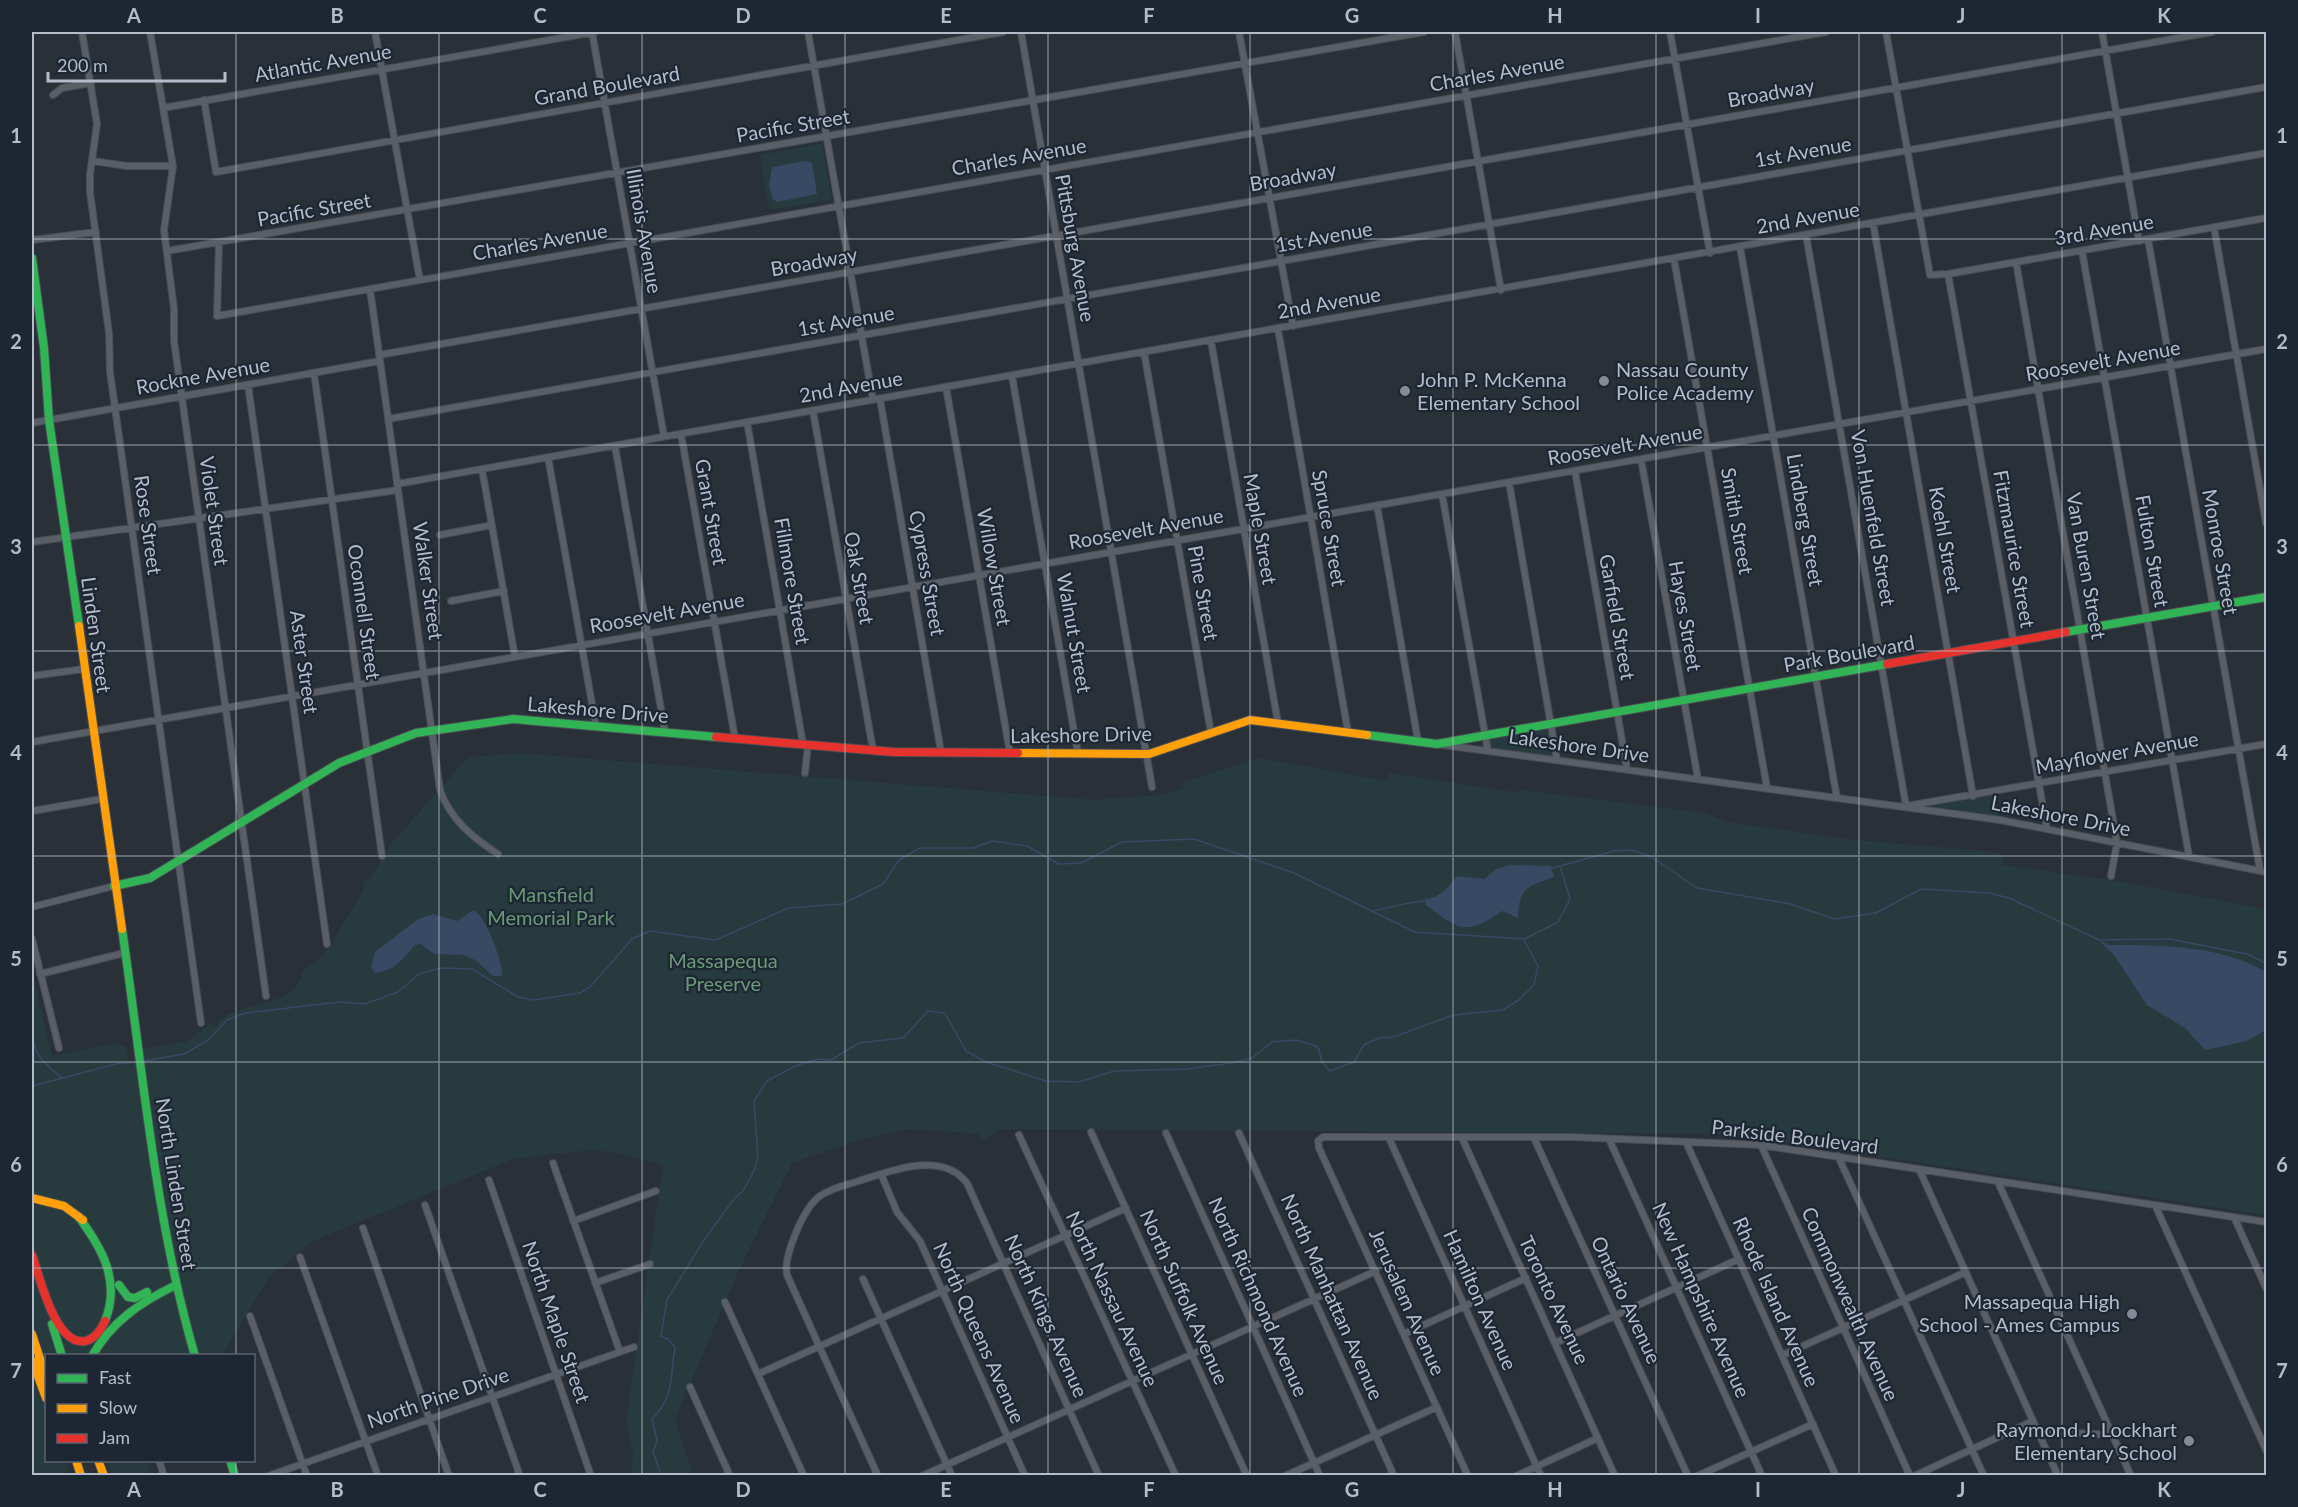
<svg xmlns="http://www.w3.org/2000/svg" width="2298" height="1507" font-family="Lato,sans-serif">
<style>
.green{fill:#273a3e}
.water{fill:#384963}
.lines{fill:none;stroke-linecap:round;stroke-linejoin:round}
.stream{stroke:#384963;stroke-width:1.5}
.street-casing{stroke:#484c53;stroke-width:8}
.fast-casing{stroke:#484c53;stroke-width:10}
.slow-casing{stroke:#484c53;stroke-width:10}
.jam-casing{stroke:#484c53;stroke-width:10}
.street{stroke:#5a5e66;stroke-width:6}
.fast{stroke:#30b455;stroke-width:8}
.slow{stroke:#ff9f0a;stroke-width:8}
.jam{stroke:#e5322d;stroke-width:8}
.grid{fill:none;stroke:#b4bcc9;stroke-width:1.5;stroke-opacity:0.55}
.poi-dot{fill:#848b96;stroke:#1d2633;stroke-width:2}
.labels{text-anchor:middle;stroke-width:4.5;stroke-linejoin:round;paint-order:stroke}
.street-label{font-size:20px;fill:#b4bcc9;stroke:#1d2633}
.poi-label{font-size:20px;fill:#b4bcc9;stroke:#1d2633;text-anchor:start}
.park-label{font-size:20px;fill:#6b9a76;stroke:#1d2633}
.neatline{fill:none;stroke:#b4bcc9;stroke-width:2}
.grid-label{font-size:20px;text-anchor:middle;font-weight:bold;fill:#b4bcc9}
</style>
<rect width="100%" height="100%" fill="#2a3038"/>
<path class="green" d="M822,143L832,200L769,210L760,155Z
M1551,723L1557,760L1488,751L1485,735Z
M519,753L1095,800L1161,795L1183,788L1181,783L1259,758L1387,781L1389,773L1520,793V790L1706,813L1727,822L1854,840L1986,851L2003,855L2002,865L2111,880L2266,909V1215L1730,1134L999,1129L982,1141L980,1134L909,1129L863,1139L792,1163L739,1270L675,1419L693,1475L631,1476L633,1454L626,1421L663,1165L617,1153L593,1150L513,1159L313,1241L269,1277L222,1355L46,1356V1460L65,1461L70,1475H32V970L52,1056L117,1043L126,1047L130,1066L143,1061L141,1049L186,1042L210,1024L215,1027C219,1022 223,1016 229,1014C251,1003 299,1003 302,972L319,959L330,946L364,889L363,883L371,877L390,845L468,757Z
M1995,792L2000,820L1906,806Z
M107,1461H146L151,1475H112Z"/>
<path class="water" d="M806,161L812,163L817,194L777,202L773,199L769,186L772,167Z
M1509,865L1551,866L1554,877C1527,887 1519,887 1518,918L1502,911C1467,936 1459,931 1426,905L1425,899C1441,897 1447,889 1457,876L1484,879L1495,870Z
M473,910C485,913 504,965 502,976H493L475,960L464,955L434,954L421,944L415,945C402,959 396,971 375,973L371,967L375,952L418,919L433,914L457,921Z
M2099,940L2109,945C2161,945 2220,945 2266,972V1030L2247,1041L2205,1050L2185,1028L2147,1005L2114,955Z"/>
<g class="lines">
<path class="stream" d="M1550,869L1560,866
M1370,911C1390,909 1407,901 1427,901
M32,1031C34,1057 43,1062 62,1078
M144,1061L184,1054L208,1040L227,1020L245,1013L339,1002L365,1004L398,992L419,974L441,968L472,969L518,997L533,1000L580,993L591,986L632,939L650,931L716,940L788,908L842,904L883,884L899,860L920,848H973L992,841L1027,846L1059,864L1081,863L1122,842L1194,839L1294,873L1415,932L1524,939L1558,922L1570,899L1560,866L1614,851L1631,850L1650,856L1697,888L1791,904L1834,919L1876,913L1921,889L1989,893L2009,898L2099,940L2169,939L2247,954L2266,963
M32,1086L116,1064L139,1062
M661,1476L653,1451L657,1441L652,1419C675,1395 670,1377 675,1347L668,1339L661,1336L667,1300L704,1240L733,1200L743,1191L754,1171L758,1158L754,1101L767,1081L795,1066L818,1059L831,1060L859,1043L903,1038L928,1011L945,1013L966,1051L986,1062L1046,1081L1079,1082L1114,1071L1187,1069L1231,1063L1252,1058L1272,1042L1297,1040L1318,1047L1322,1062L1330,1071L1354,1062L1364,1045L1379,1038L1394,1037L1453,1015L1503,1010L1519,1000L1534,985L1538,966L1524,940"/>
<defs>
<path id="street" d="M82,32L97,124L90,174V192L109,333L110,372L201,1023
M150,32L173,166L164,230L174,309V341L266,996
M375,32L420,280
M592,32L664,436
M808,32L873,400
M1021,32L1152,787
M1239,32L1293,326
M1455,32L1501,290
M1670,32L1710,253
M1886,32L1930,275L1948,274L2266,218
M2102,32L2139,241
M53,95L62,88L91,83
M204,100L216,172L1003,32
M163,108L595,32
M93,161L127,166H173
M1873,223L1973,796
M2214,227L2266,523
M1806,235L1906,806L2266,744
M2148,239L2260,870
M32,240L96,232
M219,243L217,316L1826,32
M1740,247L1837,798
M167,251L1424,32
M2082,251L2189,856
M1674,259L1767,788
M2016,262L2117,843L2111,876
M1948,274L2047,829
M370,289L440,790C450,819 473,838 498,854
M1278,329L1348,732
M1211,341L1278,723
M1144,352L1211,733
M379,355L2212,32
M314,373L382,856
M1012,376L1078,754
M248,385L327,944
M946,387L1010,753
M880,399L941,752
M813,411L873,750
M388,419L2266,87
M747,422L803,744
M32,423L380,361
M681,434L735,738
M615,446L665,732
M548,457L596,726
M1641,459L1698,779
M482,469L515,657
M1575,471L1627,769
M1509,482L1557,760
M397,484L2266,153
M1442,494L1488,751
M1377,505L1418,741
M440,535L492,525
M32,542L398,490
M451,601L504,591
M32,676L84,669
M32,742L2266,349
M1443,745L2000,820L2266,872
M805,773L808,745
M32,811L102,799
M32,907L114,886
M32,939L59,1048
M40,974L124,953
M1091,1132L1247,1476
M1166,1133L1320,1476
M1239,1133L1394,1476
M1019,1135L1176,1476
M1389,1138L1541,1476
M1462,1138L1615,1476
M1534,1138L1688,1476
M1609,1139L1762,1476
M1686,1142L1836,1476
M1761,1145L1910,1476
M1838,1156L1984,1476
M553,1163L620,1352
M1919,1169L2058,1476
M881,1174L897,1212L920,1241L1025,1476
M489,1180L591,1476
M1998,1182L2131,1476
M425,1205L520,1476
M2155,1205L2266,1450
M2234,1217L2266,1288
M573,1221L656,1191
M363,1228L449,1476
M300,1257L378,1476
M863,1279L952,1476
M595,1283L650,1264
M725,1302L804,1476
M250,1316L307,1476
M1404,1334L1526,1278
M1555,1343L1739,1259
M1783,1355L1966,1272
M758,1374L1126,1208
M690,1387L730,1476
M2038,1431L2113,1435
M159,1460L164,1476
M268,1476L634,1347
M878,1476L787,1275C783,1256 804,1207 820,1196C831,1188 846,1185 859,1181C891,1171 942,1150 967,1183L1099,1476
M922,1476L1376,1271
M1285,1476L1437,1407
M1468,1476L1319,1148L1318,1141L1323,1137H1572L1761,1145L2266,1222
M1516,1476L1598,1438
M1697,1476L1813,1424
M1914,1476L2033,1421"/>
<path id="fast" d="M32,258L44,348L49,420L79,626
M2066,632L2266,597
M1367,735L1437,744L1887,664
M114,886L150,878L339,763L416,733L513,719L716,737
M122,929C143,1071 155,1219 195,1356
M78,1216C102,1248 121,1281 105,1321
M119,1285L128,1297L135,1298L147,1292
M52,1324L62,1356
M92,1356C112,1321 141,1302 176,1285
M230,1460L235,1476"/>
<path id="slow" d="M79,626L122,929
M1018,753L1149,754L1250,720L1367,735
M32,1198L64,1206L83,1220
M32,1334L46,1377
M32,1360L46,1398
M76,1460L81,1476
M98,1460L104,1476"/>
<path id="jam" d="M1887,664L2066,632
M716,737L893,752L1018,753
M32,1255C40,1277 55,1347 86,1341C96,1338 101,1330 105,1321"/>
</defs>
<use href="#street" class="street-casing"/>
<use href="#fast" class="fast-casing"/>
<use href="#slow" class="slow-casing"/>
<use href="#jam" class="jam-casing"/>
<use href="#street" class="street"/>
<use href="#fast" class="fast"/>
<use href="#slow" class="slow"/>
<use href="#jam" class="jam"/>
</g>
<path class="grid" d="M236,32V1356M439,32V1476M642,32V1476M845,32V1476M1048,32V1476M1250,32V1476M1453,32V1476M1656,32V1476M1859,32V1476M2062,32V1476M32,239H2266M32,445H2266M32,651H2266M32,856H2266M32,1062H2266M32,1268H2266M236,1460V1476"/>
<g class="poi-dot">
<circle cx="1604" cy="381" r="6"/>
<circle cx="1405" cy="391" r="6"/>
<circle cx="2132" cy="1314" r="6"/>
<circle cx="2189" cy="1441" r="6"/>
</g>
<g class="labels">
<g class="street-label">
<text transform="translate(323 63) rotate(-10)" y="7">Atlantic Avenue</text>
<text transform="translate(1497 73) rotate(-10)" y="7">Charles Avenue</text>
<text transform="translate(607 86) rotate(-10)" y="7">Grand Boulevard</text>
<text transform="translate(1771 93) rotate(-10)" y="7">Broadway</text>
<text transform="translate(793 126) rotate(-10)" y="7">Pacific Street</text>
<text transform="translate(1803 152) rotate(-10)" y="7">1st Avenue</text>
<text transform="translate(1019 157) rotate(-10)" y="7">Charles Avenue</text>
<text transform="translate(1293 177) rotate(-10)" y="7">Broadway</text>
<text transform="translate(314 210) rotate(-10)" y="7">Pacific Street</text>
<text transform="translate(1808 218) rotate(-10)" y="7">2nd Avenue</text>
<text transform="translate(2104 230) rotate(-10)" y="7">3rd Avenue</text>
<text transform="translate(644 231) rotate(80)" y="7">Illinois Avenue</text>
<text transform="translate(1324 237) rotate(-10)" y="7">1st Avenue</text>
<text transform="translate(540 242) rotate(-10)" y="7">Charles Avenue</text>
<text transform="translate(1075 248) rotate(80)" y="7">Pittsburg Avenue</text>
<text transform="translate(814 262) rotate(-10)" y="7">Broadway</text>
<text transform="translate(1329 303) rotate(-10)" y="7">2nd Avenue</text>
<text transform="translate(846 321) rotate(-10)" y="7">1st Avenue</text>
<text transform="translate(2103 361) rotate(-10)" y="7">Roosevelt Avenue</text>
<text transform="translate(203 376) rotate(-10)" y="7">Rockne Avenue</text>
<text transform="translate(851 387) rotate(-10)" y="7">2nd Avenue</text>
<text transform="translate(1625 445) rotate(-10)" y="7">Roosevelt Avenue</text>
<text transform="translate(214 511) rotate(82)" y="7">Violet Street</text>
<text transform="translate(711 512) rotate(80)" y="7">Grant Street</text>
<text transform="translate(1873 518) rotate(80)" y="7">Von Huenfeld Street</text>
<text transform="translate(1805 520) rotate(80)" y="7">Lindberg Street</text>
<text transform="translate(1737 521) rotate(80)" y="7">Smith Street</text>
<text transform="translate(148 525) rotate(82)" y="7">Rose Street</text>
<text transform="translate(1329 528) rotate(80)" y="7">Spruce Street</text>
<text transform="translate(1146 529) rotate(-10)" y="7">Roosevelt Avenue</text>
<text transform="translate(1260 529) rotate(80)" y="7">Maple Street</text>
<text transform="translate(1945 540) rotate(80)" y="7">Koehl Street</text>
<text transform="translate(2014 549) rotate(80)" y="7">Fitzmaurice Street</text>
<text transform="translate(2152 551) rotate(80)" y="7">Fulton Street</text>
<text transform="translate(2220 552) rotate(80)" y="7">Monroe Street</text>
<text transform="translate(2086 566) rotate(80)" y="7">Van Buren Street</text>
<text transform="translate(994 567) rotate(80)" y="7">Willow Street</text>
<text transform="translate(927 573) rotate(80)" y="7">Cypress Street</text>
<text transform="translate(859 578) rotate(80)" y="7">Oak Street</text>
<text transform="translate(428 581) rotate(82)" y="7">Walker Street</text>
<text transform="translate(792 581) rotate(80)" y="7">Fillmore Street</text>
<text transform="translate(1203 593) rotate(80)" y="7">Pine Street</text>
<text transform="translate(364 612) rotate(82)" y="7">Oconnell Street</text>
<text transform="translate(667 613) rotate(-10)" y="7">Roosevelt Avenue</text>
<text transform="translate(1685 616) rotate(80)" y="7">Hayes Street</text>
<text transform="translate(1617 617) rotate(80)" y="7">Garfield Street</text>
<text transform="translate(1074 633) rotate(80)" y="7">Walnut Street</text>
<text transform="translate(96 635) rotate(82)" y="7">Linden Street</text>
<text transform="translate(1849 654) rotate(-10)" y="7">Park Boulevard</text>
<text transform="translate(304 662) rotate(82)" y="7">Aster Street</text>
<text transform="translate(598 710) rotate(5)" y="7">Lakeshore Drive</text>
<text transform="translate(1081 735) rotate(-1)" y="7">Lakeshore Drive</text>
<text transform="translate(1579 746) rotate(8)" y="7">Lakeshore Drive</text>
<text transform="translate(2117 753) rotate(-10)" y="7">Mayflower Avenue</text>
<text transform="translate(2061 816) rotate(11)" y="7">Lakeshore Drive</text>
<text transform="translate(1795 1137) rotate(7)" y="7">Parkside Boulevard</text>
<text transform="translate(176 1184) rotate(81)" y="7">North Linden Street</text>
<text transform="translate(1184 1297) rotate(66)" y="7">North Suffolk Avenue</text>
<text transform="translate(1258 1297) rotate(66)" y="7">North Richmond Avenue</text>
<text transform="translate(1332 1297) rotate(66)" y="7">North Manhattan Avenue</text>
<text transform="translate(1112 1299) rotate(65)" y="7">North Nassau Avenue</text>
<text transform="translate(1480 1300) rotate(66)" y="7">Hamilton Avenue</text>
<text transform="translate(1554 1300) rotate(65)" y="7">Toronto Avenue</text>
<text transform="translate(1626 1300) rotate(65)" y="7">Ontario Avenue</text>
<text transform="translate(1701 1300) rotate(66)" y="7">New Hampshire Avenue</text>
<text transform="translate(1407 1302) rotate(66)" y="7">Jerusalem Avenue</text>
<text transform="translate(1776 1302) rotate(66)" y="7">Rhode Island Avenue</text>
<text transform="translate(1850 1304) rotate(66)" y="7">Commonwealth Avenue</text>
<text transform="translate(1046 1316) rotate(66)" y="7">North Kings Avenue</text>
<text transform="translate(556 1322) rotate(71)" y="7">North Maple Street</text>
<text transform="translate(979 1333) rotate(66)" y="7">North Queens Avenue</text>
<text transform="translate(438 1398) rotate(-19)" y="7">North Pine Drive</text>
</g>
<g class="poi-label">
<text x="1616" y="377">Nassau County<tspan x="1616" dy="23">Police Academy</tspan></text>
<text x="1417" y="387">John P. McKenna<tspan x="1417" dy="23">Elementary School</tspan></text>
<text x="2120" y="1309" text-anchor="end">Massapequa High<tspan x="2120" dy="23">School - Ames Campus</tspan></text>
<text x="2177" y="1437" text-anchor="end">Raymond J. Lockhart<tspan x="2177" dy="23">Elementary School</tspan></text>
</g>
<g class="park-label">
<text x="551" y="902">Mansfield<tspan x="551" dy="23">Memorial Park</tspan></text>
<text x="723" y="968">Massapequa<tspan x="723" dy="23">Preserve</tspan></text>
</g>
</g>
<rect width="2298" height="1507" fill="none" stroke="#1d2633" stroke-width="66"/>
<rect x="45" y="1354" width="210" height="108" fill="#1d2633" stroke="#59626f" stroke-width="1.5"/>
<rect x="57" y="1374" width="30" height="9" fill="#30b455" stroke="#59626f" stroke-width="1.5"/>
<text x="99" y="1384" font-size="18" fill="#b4bcc9">Fast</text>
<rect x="57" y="1404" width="30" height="9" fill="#ff9f0a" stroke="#59626f" stroke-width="1.5"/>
<text x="99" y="1414" font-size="18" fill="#b4bcc9">Slow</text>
<rect x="57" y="1434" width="30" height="9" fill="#e5322d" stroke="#59626f" stroke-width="1.5"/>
<text x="99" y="1444" font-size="18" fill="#b4bcc9">Jam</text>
<path d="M48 72v9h177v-9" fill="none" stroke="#b4bcc9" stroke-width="3"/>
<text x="57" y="72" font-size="18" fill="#b4bcc9" stroke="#1d2633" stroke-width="4.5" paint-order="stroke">200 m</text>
<rect x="33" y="33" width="2232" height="1441" class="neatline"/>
<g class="grid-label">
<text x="134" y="23">A</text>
<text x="337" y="23">B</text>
<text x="540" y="23">C</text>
<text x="743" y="23">D</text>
<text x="946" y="23">E</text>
<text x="1149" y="23">F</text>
<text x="1352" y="23">G</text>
<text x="1555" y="23">H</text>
<text x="1758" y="23">I</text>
<text x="1961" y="23">J</text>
<text x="2164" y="23">K</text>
<text x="16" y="143">1</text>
<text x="2282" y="143">1</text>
<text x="16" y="349">2</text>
<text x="2282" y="349">2</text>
<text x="16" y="554">3</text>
<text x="2282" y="554">3</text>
<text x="16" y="760">4</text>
<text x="2282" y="760">4</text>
<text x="16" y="966">5</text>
<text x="2282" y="966">5</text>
<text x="16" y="1172">6</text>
<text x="2282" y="1172">6</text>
<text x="16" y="1378">7</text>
<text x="2282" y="1378">7</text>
<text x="134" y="1497">A</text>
<text x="337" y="1497">B</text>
<text x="540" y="1497">C</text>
<text x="743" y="1497">D</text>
<text x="946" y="1497">E</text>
<text x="1149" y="1497">F</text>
<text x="1352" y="1497">G</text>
<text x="1555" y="1497">H</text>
<text x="1758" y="1497">I</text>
<text x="1961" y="1497">J</text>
<text x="2164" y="1497">K</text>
</g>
</svg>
